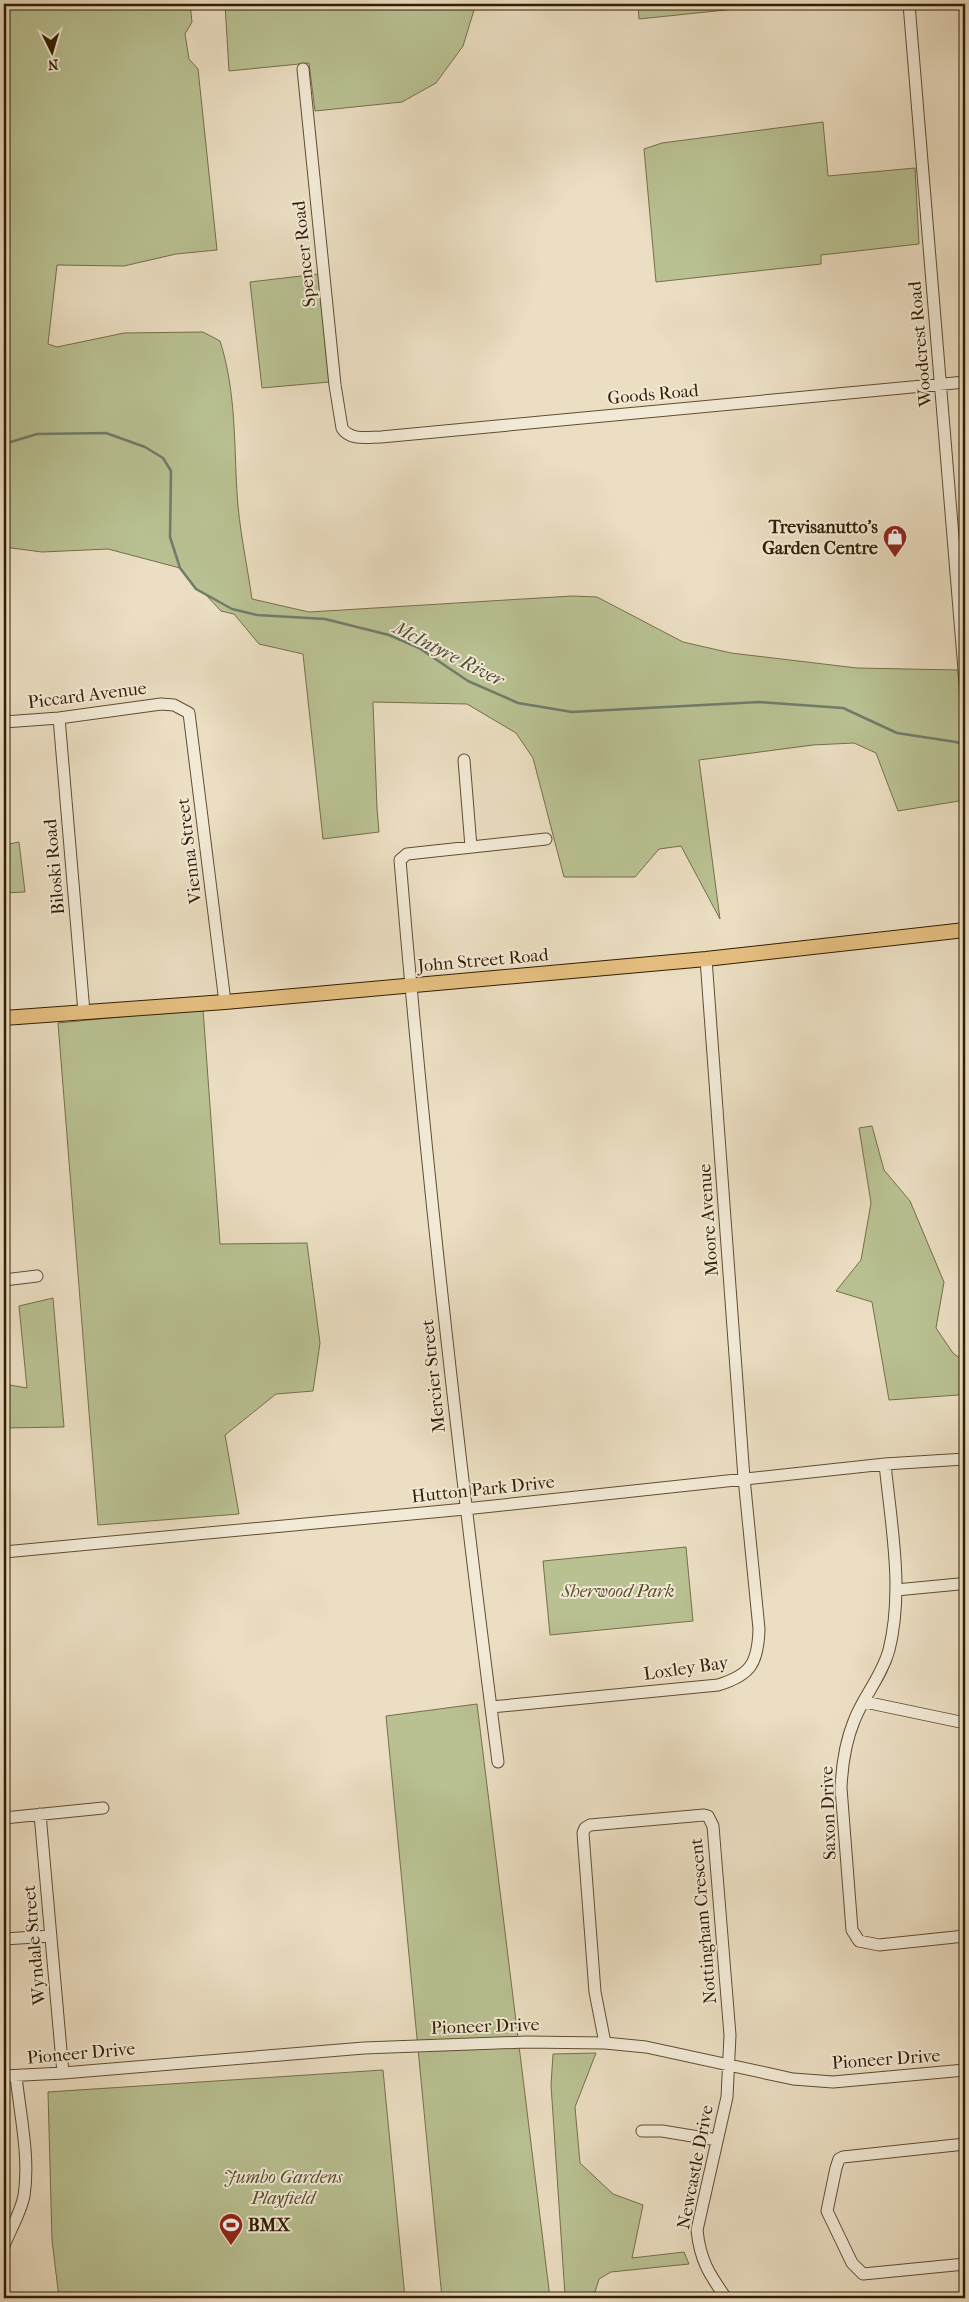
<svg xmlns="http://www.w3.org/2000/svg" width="969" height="2302" font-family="'IM FELL French Canon',serif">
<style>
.green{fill:#b9c192;stroke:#766f49}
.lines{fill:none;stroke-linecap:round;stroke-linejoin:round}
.stream{stroke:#707c6a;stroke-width:2.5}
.minor-casing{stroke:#614d30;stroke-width:13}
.major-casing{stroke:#331d00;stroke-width:16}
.minor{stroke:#f2ead7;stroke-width:11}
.major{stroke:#e6bf81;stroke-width:14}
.labels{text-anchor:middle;stroke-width:4;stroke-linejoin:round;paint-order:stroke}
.street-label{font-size:18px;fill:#331d00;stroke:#f2ead7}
.poi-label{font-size:18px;font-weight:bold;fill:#331d00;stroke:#f2ead7;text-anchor:end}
.park-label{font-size:18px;font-style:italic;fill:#5b4e2c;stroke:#f2ead7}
.water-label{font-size:19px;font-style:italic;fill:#514d35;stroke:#f2ead7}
</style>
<rect width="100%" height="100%" fill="#ebdec2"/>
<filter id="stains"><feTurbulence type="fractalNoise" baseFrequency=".004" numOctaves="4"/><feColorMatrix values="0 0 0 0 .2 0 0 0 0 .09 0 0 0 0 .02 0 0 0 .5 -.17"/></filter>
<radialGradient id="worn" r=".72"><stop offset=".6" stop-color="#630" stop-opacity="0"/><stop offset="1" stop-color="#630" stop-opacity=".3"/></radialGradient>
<path class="green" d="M4,4H190L192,22L185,34L189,59L198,69L217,250L176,254L124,266L57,265L48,344L57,347L124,333L203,332L220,341C236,391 234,442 237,493C239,528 247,564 252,599L309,612L572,596L597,597L683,642L731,653L857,668L958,670L962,736L965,735V800L898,811L876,753L854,743L813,745L699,760L720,919L681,846L659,849L635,877H564L533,758L516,733L467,704L373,702L377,808L379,832L323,839L303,654L259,644L234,614L221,611L205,594L196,589L180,568L108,549L42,552L4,547Z
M225,4H474V10L463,46L436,83L402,102L315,111L309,63L229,71Z
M638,4H783L639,19Z
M823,122L828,176L915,168L919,244L821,255V264L656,282L644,149L662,143Z
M318,274L329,382L262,388L250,282Z
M19,842L25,892L4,893V845Z
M203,1009L220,1244L307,1243L320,1343L313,1391L276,1394L225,1435L239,1514L98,1525L58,1023Z
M872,1126L884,1170L910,1201L944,1282L936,1328L953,1353L965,1362V1390L958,1395L889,1400L872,1302L836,1291L861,1260L871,1203L859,1128Z
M53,1298L64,1427L4,1428V1384L27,1388L19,1306Z
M686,1547L693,1621L550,1635L543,1561Z
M477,1704L550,2298H442L386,1716Z
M596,2053L575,2107L580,2163L613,2194L643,2205L632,2258L684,2252L689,2264L611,2272L599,2279L595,2292L565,2295L551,2085L553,2054Z
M383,2070L405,2298H59L52,2240L48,2092Z"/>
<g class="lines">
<path class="stream" d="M4,444L37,434L106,433L145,447L163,458L171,471L170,537L180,568L196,589L232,609L257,615L325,619L389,635L419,648L468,681L518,703L572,712L759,702L843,708L897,733L956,742L965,745"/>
<defs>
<path id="minor" d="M909,4L965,682
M303,69L335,385L342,428C350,441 368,437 381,437L965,382
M59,718L84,1012
M4,722L59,718L161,704L174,705L189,713L225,1002
M464,760L471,847
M4,1280L37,1276
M885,1464C891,1524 904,1590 889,1650C882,1676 863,1697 854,1721C845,1743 842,1765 841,1788L852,1930L859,1941L879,1945L965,1936
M4,1552L465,1509L885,1464L965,1459
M896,1590L959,1584
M865,1702L965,1723
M491,1707L718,1685C751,1675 758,1663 759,1629L744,1478L706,959
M498,1762C459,1462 425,1162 400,860L407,854L546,839
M40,1814L63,2073
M4,1818L103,1808
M4,1939L51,1936
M605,2043L595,1992L583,1833L585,1828L590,1825L704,1815L708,1816L713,1826L730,2035L727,2097L697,2230C700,2260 709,2274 726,2298
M4,2076L63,2073L364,2048L526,2042L605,2043L646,2047L793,2079L833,2082L965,2070
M642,2131H662L717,2140
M965,2144L843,2157L839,2159L836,2168L827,2211L852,2263L863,2274L965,2264
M4,2246C10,2230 21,2212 24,2196C30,2157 20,2115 16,2076"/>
<path id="major" d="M4,1018L225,1002L706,959L965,930"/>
</defs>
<use href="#minor" class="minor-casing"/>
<use href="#major" class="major-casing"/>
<use href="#minor" class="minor"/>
<use href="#major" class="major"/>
</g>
<defs>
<symbol id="shop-pin" viewBox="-11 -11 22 30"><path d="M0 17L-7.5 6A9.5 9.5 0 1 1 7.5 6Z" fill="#8f2418" stroke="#f2ead7"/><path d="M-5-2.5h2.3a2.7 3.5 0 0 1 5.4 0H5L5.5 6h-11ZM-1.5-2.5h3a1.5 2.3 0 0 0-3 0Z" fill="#fff"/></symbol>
<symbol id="stadium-pin" viewBox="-11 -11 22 30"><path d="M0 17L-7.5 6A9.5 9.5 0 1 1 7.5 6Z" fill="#8f2418" stroke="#f2ead7"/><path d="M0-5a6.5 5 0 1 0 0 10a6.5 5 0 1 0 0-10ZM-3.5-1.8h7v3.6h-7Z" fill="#fff"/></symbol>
</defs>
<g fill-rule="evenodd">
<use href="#shop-pin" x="881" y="523" width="28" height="38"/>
<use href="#stadium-pin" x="217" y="2211" width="28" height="38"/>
</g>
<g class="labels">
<g class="street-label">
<text transform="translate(304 254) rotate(-96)" y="6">Spencer Road</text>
<text transform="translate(920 344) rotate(-95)" y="6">Woodcrest Road</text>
<text transform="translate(653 394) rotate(-5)" y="6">Goods Road</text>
<text transform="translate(87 695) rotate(-7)" y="6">Piccard Avenue</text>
<text transform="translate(189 851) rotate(-97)" y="6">Vienna Street</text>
<text transform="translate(54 867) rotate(-95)" y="6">Biloski Road</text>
<text transform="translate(483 960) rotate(-5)" y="6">John Street Road</text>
<text transform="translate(708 1220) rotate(-94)" y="6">Moore Avenue</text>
<text transform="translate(433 1376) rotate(-96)" y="6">Mercier Street</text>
<text transform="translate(483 1489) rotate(-6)" y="6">Hutton Park Drive</text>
<text transform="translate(686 1668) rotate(-8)" y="6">Loxley Bay</text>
<text transform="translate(828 1813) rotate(-92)" y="6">Saxon Drive</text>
<text transform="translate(703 1921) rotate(-95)" y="6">Nottingham Crescent</text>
<text transform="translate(34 1945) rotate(-95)" y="6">Wyndale Street</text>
<text transform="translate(485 2026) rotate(-2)" y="6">Pioneer Drive</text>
<text transform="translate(81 2053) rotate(-5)" y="6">Pioneer Drive</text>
<text transform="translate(886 2059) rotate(-4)" y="6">Pioneer Drive</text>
<text transform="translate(695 2167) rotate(-79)" y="6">Newcastle Drive</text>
</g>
<g class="poi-label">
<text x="878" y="533">Trevisanutto's<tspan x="878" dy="21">Garden Centre</tspan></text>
<text x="248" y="2231" text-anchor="start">BMX</text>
</g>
<g class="park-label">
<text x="618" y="1597">Sherwood Park</text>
<text x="283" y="2183">Jumbo Gardens<tspan x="283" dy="21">Playfield</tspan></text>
</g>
<g class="water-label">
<text transform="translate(449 653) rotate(27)" y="7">McIntyre River</text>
</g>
</g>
<rect width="969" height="2302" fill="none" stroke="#ebdec2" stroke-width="20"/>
<rect x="5" y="5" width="959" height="2292" fill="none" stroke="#331d00" stroke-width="2.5"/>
<rect x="10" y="10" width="949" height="2282" fill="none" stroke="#331d00"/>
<g transform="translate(52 52) rotate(175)" stroke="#f2ead7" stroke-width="4" paint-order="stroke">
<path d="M0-4L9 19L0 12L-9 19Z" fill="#331d00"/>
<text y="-8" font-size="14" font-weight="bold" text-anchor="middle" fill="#331d00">N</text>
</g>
<rect width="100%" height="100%" filter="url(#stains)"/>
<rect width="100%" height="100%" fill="url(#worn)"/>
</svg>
